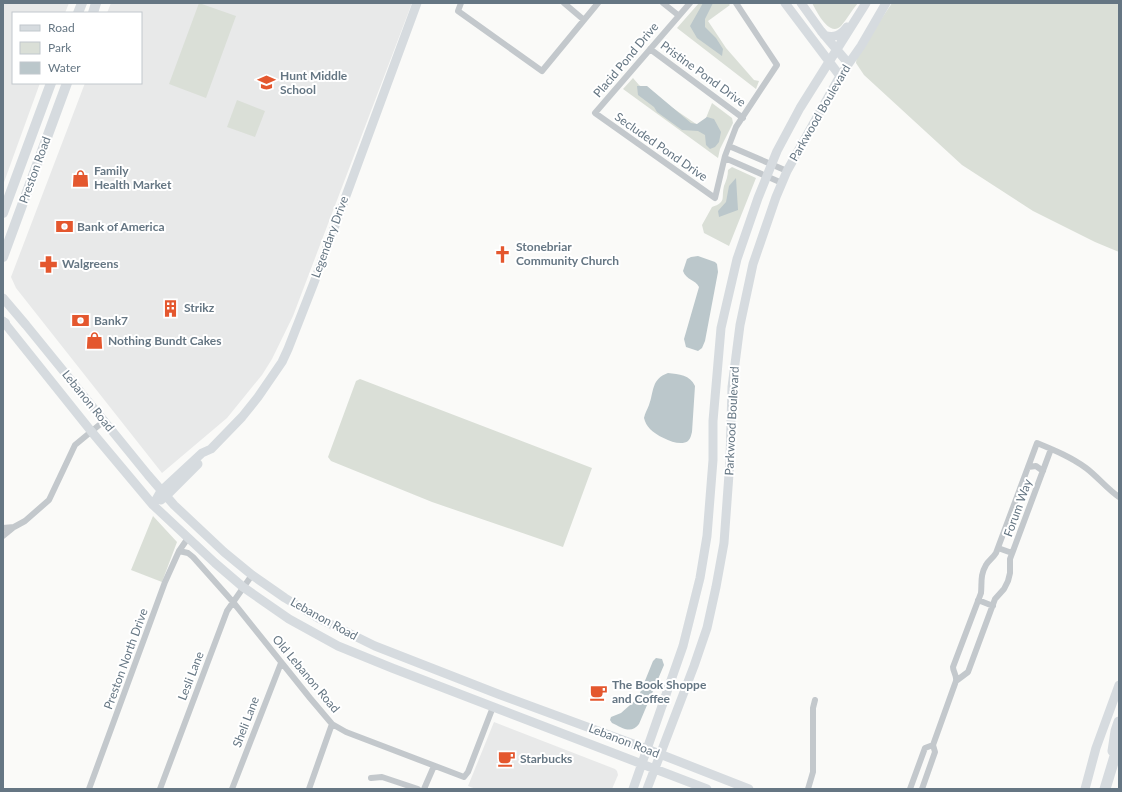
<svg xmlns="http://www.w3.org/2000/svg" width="1122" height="792" font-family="Lato,sans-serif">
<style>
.built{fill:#e8e9e9}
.green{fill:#dadfd7}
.water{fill:#bbc7cb}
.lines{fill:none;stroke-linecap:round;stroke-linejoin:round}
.street{stroke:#c3c8cc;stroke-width:6}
.secondary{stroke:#d6dbdf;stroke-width:9}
.primary{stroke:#d6dbdf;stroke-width:10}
.highway{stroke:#d6dbdf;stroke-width:11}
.labels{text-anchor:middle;stroke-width:4;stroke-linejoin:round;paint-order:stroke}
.street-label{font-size:12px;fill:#657683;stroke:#fff}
.poi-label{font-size:12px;font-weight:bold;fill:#657683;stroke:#fff;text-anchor:start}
</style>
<rect width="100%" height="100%" fill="#fafaf8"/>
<path class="built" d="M3,3H69L65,13H13V83H40L3,185Z
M111,3H412L293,316L272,359L262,375L227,418L162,473L16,288L11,277L85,83H141V13H107Z
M494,722L615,769L617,771L618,775L612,789H476L468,786Z"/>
<path class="green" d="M199,3L236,16L206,98L169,84Z
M699,3H728L730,5L708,21L726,48L754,80L759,81L756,89L677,28Z
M812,3H858C852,10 847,19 841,26C829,38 816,10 812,3Z
M892,3H1119V252L1095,242L1033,211L962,165L864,75L856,63L857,55Z
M633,78L639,85L702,128L712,103L732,118L733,123L720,149L718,158L623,89Z
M237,100L265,111L255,137L227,127Z
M732,167L756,178L729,246L704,233L702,225L712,207C727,202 721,198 724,186C726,181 728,176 728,170Z
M360,379L592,468L563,547L432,502L331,461L328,457L356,381Z
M153,516L177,542L162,582L131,570Z"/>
<path class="water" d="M703,3H713L705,19V27L716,38L723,49L722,56L697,38L690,26Z
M637,86H647L691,123L697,124L707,117L714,119L721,132L719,142L715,147L710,149L706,145L705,135L698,131L682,130L657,112L654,107L638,95Z
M736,178L738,210L719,217L718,211L726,202L729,186Z
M698,256L715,262L717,264L718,272L705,341L702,348L698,351L686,347L684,339L699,287C696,280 686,280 683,271L687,259L691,257Z
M668,373C679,374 690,375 695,386L692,432C691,435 691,438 688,441C679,448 657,436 650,429C647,426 645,422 644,418C645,413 647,410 649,405C654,392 651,379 668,373Z
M656,658L662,659L664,665L639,724C631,735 621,727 612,723L610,720L611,717L621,713L638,698L653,661Z"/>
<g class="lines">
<path class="street" d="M461,3L458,11L542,71L598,3
M564,3L584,20
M663,3L678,15
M690,3L595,113L715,198L725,156L736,127L777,65L736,3
M650,49L743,118
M729,146L787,171
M725,158L782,183
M1028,467L1036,466L1043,471
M3,528L14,527
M3,536L14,527L25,521L49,500L75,445L104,421
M998,548L1012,553
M179,551L188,553L193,557L233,602L310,698L332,724L346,732L464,777L468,772L493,707
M978,600L993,606
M956,681C957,675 953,672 953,667L981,593C982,583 980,575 986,565C988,561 993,558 996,553L1037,443C1054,450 1071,457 1086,468C1098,477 1107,489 1119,497
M933,745L956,681L968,672L995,599L1004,589L1008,581L1010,573V559L1051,449
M371,778L382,777L418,789
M89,789L165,582L179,551L188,538
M160,789L227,611L252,575
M232,789L281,663
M309,789L332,724
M424,789L434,766
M808,789L813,772V708L815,700
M910,789L925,748L933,745L935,752L922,789"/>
<path class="secondary" d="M785,3L840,76
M801,3L821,31L848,63
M824,35C834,39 841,35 847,27
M3,298L26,325L148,475L174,505L224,552L252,575L285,598L318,618L375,646L498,694L647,749L749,789
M3,321L91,431L153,505L215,563L243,587L289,619L338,646L392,668L707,789
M161,500L166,496L198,464
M153,505L161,491L202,453L211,449L242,417L258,397L282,362L288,349L315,280L417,3
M633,789L683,646L700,578L707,536L713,460V421L721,328L737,259L758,198L777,151L800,108L866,3
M647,789L694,666L707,628L716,587L724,543L730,460L732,387L740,325L753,264L776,197L787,171L840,76L861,46L886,3
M1085,789L1096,748L1119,685"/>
<path class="primary" d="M78,13L82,3
M93,13L96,3
M3,213L51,83
M3,257L67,83
M3,323H5"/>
<path class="highway" d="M1113,751L1116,731L1119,722
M1105,789L1119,743"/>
</g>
<defs>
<symbol id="school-bare" viewBox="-9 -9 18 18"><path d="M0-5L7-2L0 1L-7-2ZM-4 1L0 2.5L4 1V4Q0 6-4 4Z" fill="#e4572e" stroke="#fff" stroke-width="2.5" paint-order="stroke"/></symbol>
<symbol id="shop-bare" viewBox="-9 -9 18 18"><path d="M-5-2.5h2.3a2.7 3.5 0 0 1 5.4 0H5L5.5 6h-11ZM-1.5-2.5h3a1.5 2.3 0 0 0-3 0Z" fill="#e4572e" stroke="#fff" stroke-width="2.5" paint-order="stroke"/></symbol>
<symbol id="bank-bare" viewBox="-9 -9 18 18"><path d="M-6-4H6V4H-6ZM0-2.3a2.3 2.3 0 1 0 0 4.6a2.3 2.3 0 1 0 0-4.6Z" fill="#e4572e" stroke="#fff" stroke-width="2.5" paint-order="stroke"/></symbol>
<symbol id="church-bare" viewBox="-9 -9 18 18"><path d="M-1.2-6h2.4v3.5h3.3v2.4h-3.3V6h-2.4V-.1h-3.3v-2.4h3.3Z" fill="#e4572e" stroke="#fff" stroke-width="2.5" paint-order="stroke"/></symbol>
<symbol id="pharmacy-bare" viewBox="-9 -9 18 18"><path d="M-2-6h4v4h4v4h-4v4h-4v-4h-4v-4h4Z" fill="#e4572e" stroke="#fff" stroke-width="2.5" paint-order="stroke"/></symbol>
<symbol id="building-bare" viewBox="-9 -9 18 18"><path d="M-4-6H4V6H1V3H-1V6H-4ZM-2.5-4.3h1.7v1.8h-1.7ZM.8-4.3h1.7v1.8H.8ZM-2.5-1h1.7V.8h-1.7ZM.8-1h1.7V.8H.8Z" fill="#e4572e" stroke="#fff" stroke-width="2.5" paint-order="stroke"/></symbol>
<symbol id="cafe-bare" viewBox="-9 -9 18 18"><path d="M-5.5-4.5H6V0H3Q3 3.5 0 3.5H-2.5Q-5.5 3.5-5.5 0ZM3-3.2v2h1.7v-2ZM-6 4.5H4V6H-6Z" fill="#e4572e" stroke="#fff" stroke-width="2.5" paint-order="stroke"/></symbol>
</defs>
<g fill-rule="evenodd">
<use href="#school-bare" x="254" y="70" width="25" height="25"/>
<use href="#shop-bare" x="68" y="166" width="25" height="25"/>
<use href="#bank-bare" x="52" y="214" width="25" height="25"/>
<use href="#church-bare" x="490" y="242" width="25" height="25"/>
<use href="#pharmacy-bare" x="36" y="252" width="25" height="25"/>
<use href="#building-bare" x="158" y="296" width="25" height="25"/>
<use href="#bank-bare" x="68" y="308" width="25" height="25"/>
<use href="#shop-bare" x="82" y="328" width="25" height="25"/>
<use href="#cafe-bare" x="586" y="680" width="25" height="25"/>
<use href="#cafe-bare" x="494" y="746" width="25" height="25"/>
</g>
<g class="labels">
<g class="street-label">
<text transform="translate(626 60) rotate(-50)" y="4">Placid Pond Drive</text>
<text transform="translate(703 74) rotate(36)" y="4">Pristine Pond Drive</text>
<text transform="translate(820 113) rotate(-60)" y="4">Parkwood Boulevard</text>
<text transform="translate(661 147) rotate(35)" y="4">Secluded Pond Drive</text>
<text transform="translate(35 170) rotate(-70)" y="4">Preston Road</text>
<text transform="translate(330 237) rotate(-70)" y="4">Legendary Drive</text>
<text transform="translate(88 401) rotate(51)" y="4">Lebanon Road</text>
<text transform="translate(732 421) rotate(-87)" y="4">Parkwood Boulevard</text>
<text transform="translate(1018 508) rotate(-70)" y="4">Forum Way</text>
<text transform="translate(324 619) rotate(29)" y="4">Lebanon Road</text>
<text transform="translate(126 659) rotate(-70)" y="4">Preston North Drive</text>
<text transform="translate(306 674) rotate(50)" y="4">Old Lebanon Road</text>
<text transform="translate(191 676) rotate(-69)" y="4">Lesli Lane</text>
<text transform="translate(246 722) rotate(-69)" y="4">Sheli Lane</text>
<text transform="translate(624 741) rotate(21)" y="4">Lebanon Road</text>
</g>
<g class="poi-label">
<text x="280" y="80">Hunt Middle<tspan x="280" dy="14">School</tspan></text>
<text x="94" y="175">Family<tspan x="94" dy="14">Health Market</tspan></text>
<text x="77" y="231">Bank of America</text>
<text x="516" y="251">Stonebriar<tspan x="516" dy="14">Community Church</tspan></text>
<text x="62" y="268">Walgreens</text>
<text x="184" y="312">Strikz</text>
<text x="94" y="325">Bank7</text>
<text x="108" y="345">Nothing Bundt Cakes</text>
<text x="612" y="689">The Book Shoppe<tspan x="612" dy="14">and Coffee</tspan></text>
<text x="520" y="763">Starbucks</text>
</g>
</g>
<rect width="1122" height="792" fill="none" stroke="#657683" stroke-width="8"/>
<rect x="12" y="12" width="130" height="72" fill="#ffffff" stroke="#c1c8cd"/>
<rect x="20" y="25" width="20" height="6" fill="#d6dbdf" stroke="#c1c8cd"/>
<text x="48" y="32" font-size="12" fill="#657683">Road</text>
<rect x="20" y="42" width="20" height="12" fill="#dadfd7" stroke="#c1c8cd"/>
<text x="48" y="52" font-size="12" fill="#657683">Park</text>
<rect x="20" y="62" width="20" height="12" fill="#bbc7cb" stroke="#c1c8cd"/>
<text x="48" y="72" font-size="12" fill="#657683">Water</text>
</svg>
